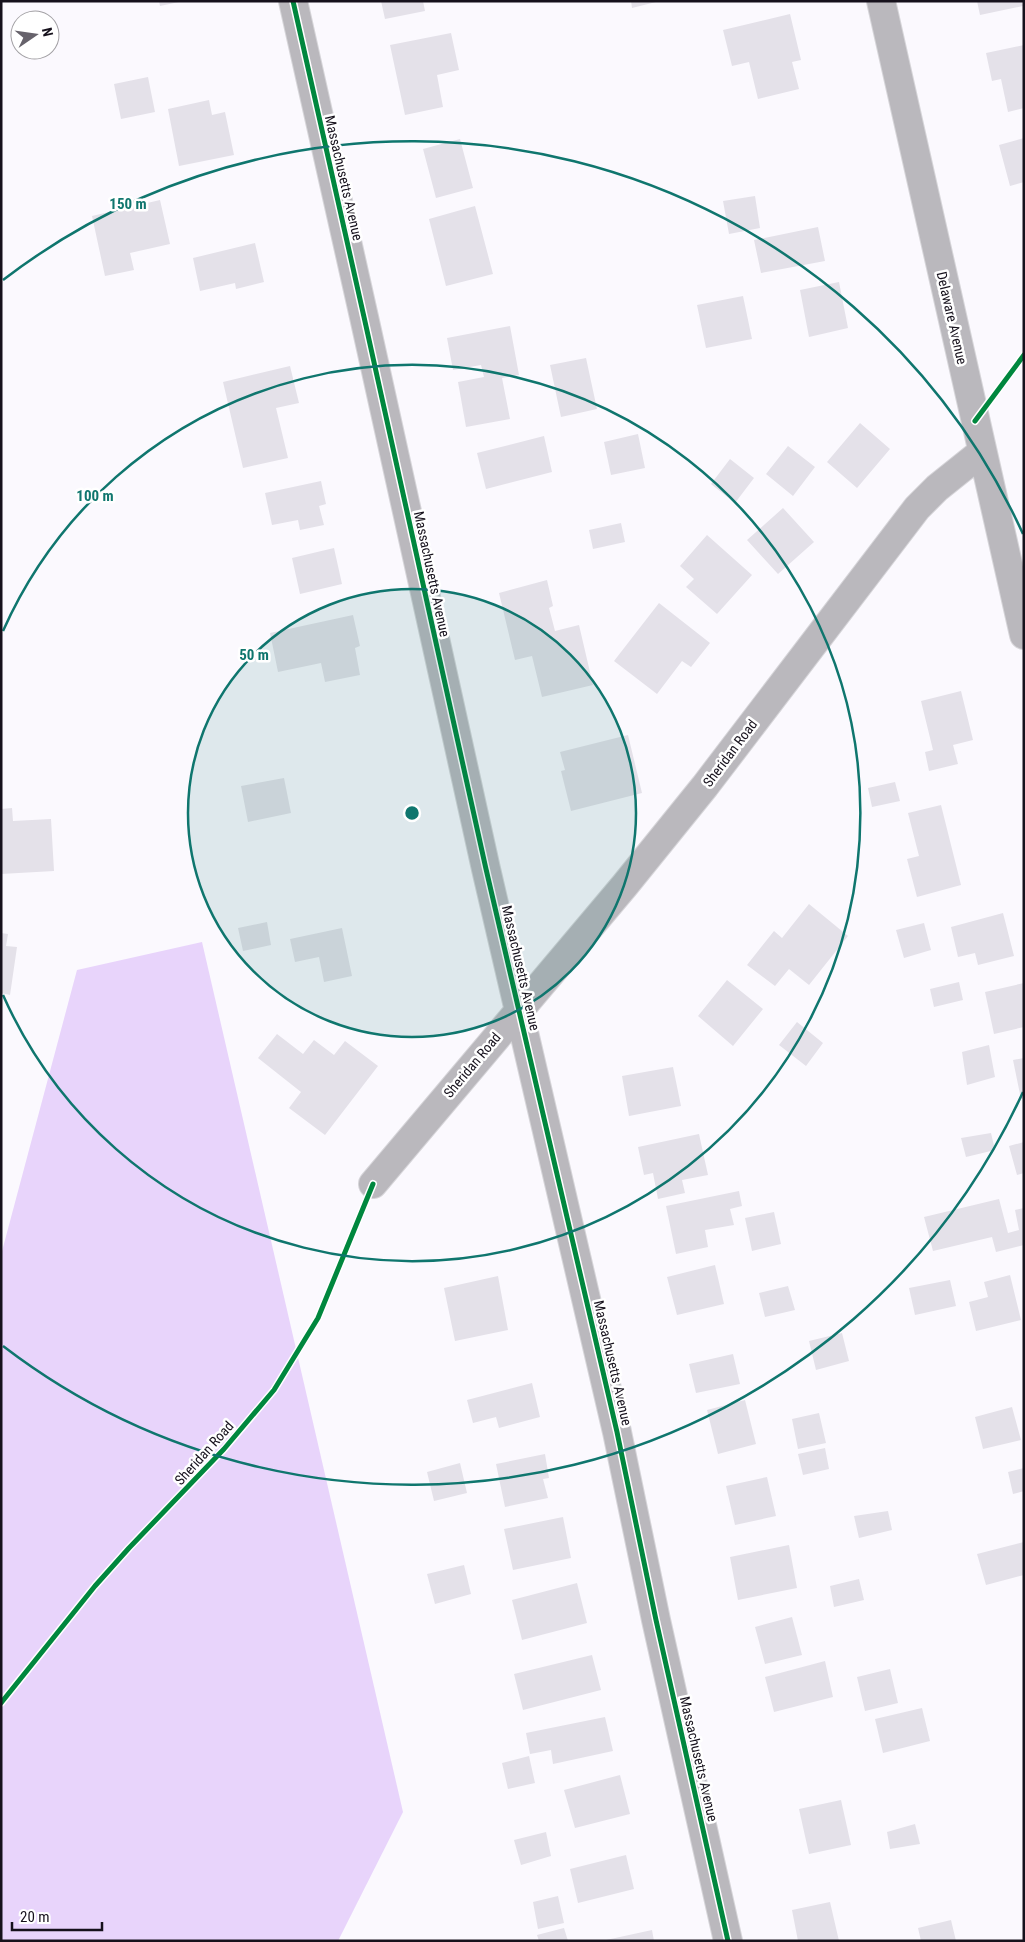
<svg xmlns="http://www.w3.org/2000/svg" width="1025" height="1942" font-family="'Roboto Condensed',sans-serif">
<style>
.green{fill:#e8d4fb}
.building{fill:#e4e1e9}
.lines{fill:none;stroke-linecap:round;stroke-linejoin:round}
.minor-casing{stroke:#d6d5d9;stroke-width:30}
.minor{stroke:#bab8bd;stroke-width:28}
.cycleway-casing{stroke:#fff;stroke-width:8}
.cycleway{stroke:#00873e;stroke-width:5}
.ring{fill:none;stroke:#0f766e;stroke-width:2.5}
.labels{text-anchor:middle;stroke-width:5;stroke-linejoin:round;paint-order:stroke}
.street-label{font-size:14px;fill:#16111c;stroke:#fff}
.centre{fill:#0f766e;stroke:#fff;stroke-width:2.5}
.ring-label{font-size:15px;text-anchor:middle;font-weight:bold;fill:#0f766e;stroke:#fff;stroke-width:5;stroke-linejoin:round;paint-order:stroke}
</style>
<rect width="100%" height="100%" fill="#fbf9fe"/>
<path class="green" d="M202,942L403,1812L338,1941H1V1255L77,970Z"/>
<path class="building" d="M159,1H178L179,2L160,6Z
M381,1H423L425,11L385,19Z
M631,1H656V2L632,8Z
M977,1H1022L1023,6L980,15Z
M790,14L801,60L792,62L799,89L758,99L749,62L732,66L723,30Z
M451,33L459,70L437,75L443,107L405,115L390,45Z
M1024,45V108L1008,112L1001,79L992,81L986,53Z
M148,77L155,112L121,119L114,84Z
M209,100L212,115L225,112L234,155L179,166L168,109Z
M1024,138V182L1010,186L999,145Z
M460,139L473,188L436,198L423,149Z
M755,196L760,228L729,234L723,201Z
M160,200L170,244L130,253L134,270L105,276L92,216Z
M475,206L493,274L446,286L429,219Z
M818,227L825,261L761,273L754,240Z
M255,243L264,282L236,289L235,283L200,291L193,258Z
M839,282L848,328L809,337L800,290Z
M743,296L752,339L706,348L697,305Z
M510,326L519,375L502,378L510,419L466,427L458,382L484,377L481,365L453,370L447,338Z
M586,358L597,409L561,417L550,365Z
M290,366L299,403L276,408L288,458L243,468L223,382Z
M860,423L890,449L857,488L827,462Z
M638,434L645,468L611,475L604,442Z
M544,436L552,472L486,489L477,453Z
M788,446L815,467L793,496L766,474Z
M730,459L754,478L735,503L711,484Z
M321,481L326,504L319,506L324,525L300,530L298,520L272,525L265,493Z
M783,508L814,542L778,574L747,540Z
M621,523L625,542L593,549L589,530Z
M707,535L752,575L717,614L686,587L694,579L680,566Z
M334,548L342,584L300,594L292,558Z
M547,580L553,606L549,608L555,631L579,625L593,685L542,697L532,656L515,660L499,593Z
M659,603L710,643L691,667L682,661L657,694L614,661Z
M353,615L360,646L355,648L360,675L325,682L321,663L278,672L270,633Z
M961,691L973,740L953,745L958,764L929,771L925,752L933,750L921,701Z
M628,735L642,793L571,811L561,771L565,770L560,752Z
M284,778L291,813L248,822L241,786Z
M895,782L900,801L872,807L868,788Z
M941,805L961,885L917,897L907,859L919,856L908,813Z
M12,808L13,821L51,819L54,871L1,874V809Z
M809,904L848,936L809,985L789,969L775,986L747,965L774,931L782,938Z
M1003,913L1014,956L978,965L975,953L958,957L951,927Z
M267,922L271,945L243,951L238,928Z
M924,923L931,950L904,958L896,930Z
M342,928L352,976L324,982L319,957L295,962L290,939Z
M1,933L8,934L6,946L17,947L10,995L1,993Z
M727,980L763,1009L733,1046L698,1016Z
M959,982L963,1000L934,1007L930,989Z
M1024,983V1027L994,1034L985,992Z
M797,1022L823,1043L806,1066L779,1045Z
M277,1034L303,1054L314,1040L334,1055L345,1041L378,1066L325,1135L289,1108L301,1092L258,1058Z
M989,1045L995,1077L967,1085L962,1052Z
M1024,1058V1098L1021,1099L1013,1060Z
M673,1067L681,1106L629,1116L622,1076Z
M991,1133L995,1150L966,1157L961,1138Z
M699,1134L708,1175L682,1180L685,1193L658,1199L653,1173L644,1175L638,1147Z
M1024,1142V1173L1017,1175L1009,1146Z
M739,1191L742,1206L730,1209L734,1225L705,1230L708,1247L676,1254L666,1206Z
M999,1199L1008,1233L1019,1230L1015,1210L1024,1208V1245L996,1252L992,1237L933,1251L924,1217Z
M774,1212L781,1244L752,1251L745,1218Z
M715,1265L724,1304L677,1315L667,1277Z
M1010,1275L1021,1320L976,1331L969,1302L988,1297L984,1282Z
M498,1276L508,1330L455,1341L444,1288Z
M950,1280L956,1306L915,1315L909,1288Z
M788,1286L795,1310L765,1317L759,1293Z
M842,1333L849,1361L816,1370L809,1341Z
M733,1354L740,1384L696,1393L689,1364Z
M532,1383L540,1417L499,1428L496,1417L473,1423L467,1400Z
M745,1400L756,1444L718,1454L707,1410Z
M1012,1407L1021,1440L983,1449L975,1417Z
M819,1413L826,1443L798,1449L792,1419Z
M825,1448L829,1469L803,1475L798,1454Z
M545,1454L549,1478L543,1479L548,1498L505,1507L496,1464Z
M460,1463L467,1493L434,1501L427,1472Z
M1024,1468V1491L1013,1494L1008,1472Z
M767,1477L776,1516L735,1525L726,1486Z
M888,1511L892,1530L859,1538L854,1516Z
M563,1517L571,1558L513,1570L504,1529Z
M1024,1542V1575L986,1585L977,1554Z
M789,1545L797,1588L738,1600L730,1557Z
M464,1565L471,1594L435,1604L427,1574Z
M859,1579L864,1600L834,1607L830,1586Z
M577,1583L587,1623L522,1640L512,1600Z
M792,1617L802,1655L765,1664L755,1627Z
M592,1655L601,1690L523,1710L514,1674Z
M825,1661L833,1697L774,1712L765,1677Z
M890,1669L898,1703L865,1711L857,1677Z
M922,1708L930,1741L883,1753L875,1719Z
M605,1717L613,1751L553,1764L551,1750L530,1754L526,1733Z
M529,1756L535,1783L508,1789L502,1763Z
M620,1775L630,1814L575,1828L564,1790Z
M841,1800L851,1845L809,1854L799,1809Z
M915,1824L920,1844L890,1849L887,1832Z
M546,1832L551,1856L521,1865L514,1840Z
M626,1855L634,1889L578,1903L570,1869Z
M558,1896L564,1923L538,1929L533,1902Z
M830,1902L839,1941H798L792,1910Z
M951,1920L956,1941H921L918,1928Z
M564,1928L568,1941H539L537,1935Z
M652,1930L654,1941H606V1940Z"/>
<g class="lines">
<defs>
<path id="minor" d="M293,1L364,317L486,869L617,1432L656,1620L728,1941
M881,1L1024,635
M373,1184L625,885L705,786L917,508L937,488L982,452"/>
</defs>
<use href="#minor" class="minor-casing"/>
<use href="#minor" class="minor"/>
<defs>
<path id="cycleway" d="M293,1L364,317L486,869L617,1432L656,1620L728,1941
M975,421L1024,355
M1,1703L95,1586L129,1548L224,1449L274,1390L318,1318L373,1184"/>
</defs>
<use href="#cycleway" class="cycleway-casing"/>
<use href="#cycleway" class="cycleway"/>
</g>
<circle cx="412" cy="813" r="224" fill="#0f766e" fill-opacity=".12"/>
<g class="ring">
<circle cx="412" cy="813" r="224"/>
<path d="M3 631A448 448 0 1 1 3 995"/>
<path d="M1023 1092A672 672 0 0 1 3 1346M3 280A672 672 0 0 1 1023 534"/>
</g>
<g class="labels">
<g class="street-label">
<text transform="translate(344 178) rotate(77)" y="5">Massachusetts Avenue</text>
<text transform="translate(952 318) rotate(77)" y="5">Delaware Avenue</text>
<text transform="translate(432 574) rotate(78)" y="5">Massachusetts Avenue</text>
<text transform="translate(730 753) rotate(-53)" y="5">Sheridan Road</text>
<text transform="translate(521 968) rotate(77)" y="5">Massachusetts Avenue</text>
<text transform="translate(472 1065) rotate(-50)" y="5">Sheridan Road</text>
<text transform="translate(613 1363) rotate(77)" y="5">Massachusetts Avenue</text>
<text transform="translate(204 1453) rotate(-48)" y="5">Sheridan Road</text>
<text transform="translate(699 1759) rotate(77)" y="5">Massachusetts Avenue</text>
</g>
</g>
<circle cx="412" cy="813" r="8" class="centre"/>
<g class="ring-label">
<text x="128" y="209">150 m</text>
<text x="95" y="501">100 m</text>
<text x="254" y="660">50 m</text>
</g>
<rect width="1025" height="1942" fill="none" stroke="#16111c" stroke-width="5"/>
<g transform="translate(35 35) rotate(77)"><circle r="24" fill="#ffffff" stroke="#a2a0a4"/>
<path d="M0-4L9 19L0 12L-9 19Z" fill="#66626b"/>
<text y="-8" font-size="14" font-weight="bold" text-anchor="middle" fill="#16111c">N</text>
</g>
<path d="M12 1922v8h90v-8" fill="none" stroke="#16111c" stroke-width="2.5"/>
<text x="20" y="1922" font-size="15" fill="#16111c" stroke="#ffffff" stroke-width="4" paint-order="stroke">20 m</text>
</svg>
